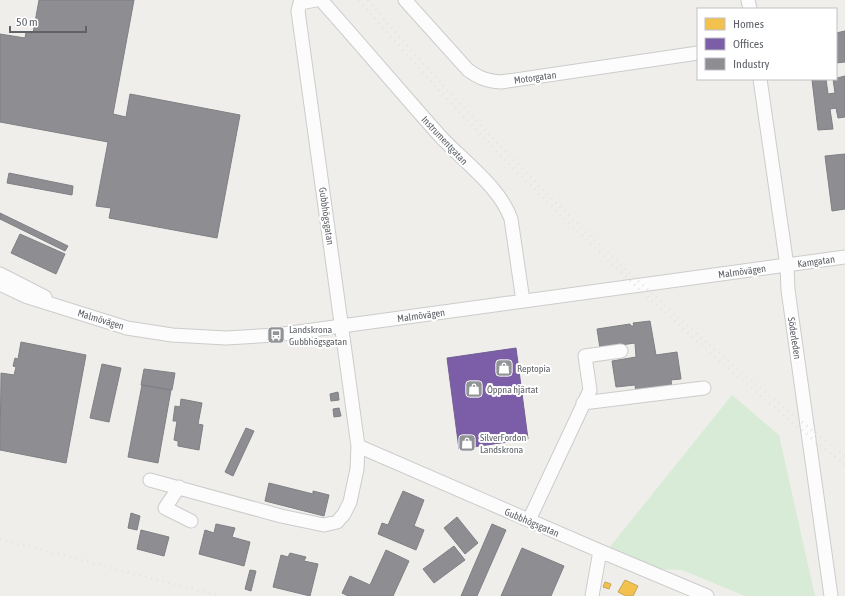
<svg xmlns="http://www.w3.org/2000/svg" width="845" height="596" font-family="'Asap Condensed',sans-serif">
<style>
.green{fill:#d8ebd6}
.homes{fill:#f2c14e;stroke:#c6a556}
.offices{fill:#7b5ea7;stroke:#736094}
.industry{fill:#8d8d92;stroke:#7f8085}
.lines{fill:none;stroke-linecap:round;stroke-linejoin:round}
.minor-casing{stroke:#cbcccc;stroke-width:15}
.minor{stroke:#fdfcfc;stroke-width:13}
.rail{stroke:#e4e4e4;stroke-width:3;stroke-dasharray:1 5;stroke-linecap:butt}
.labels{text-anchor:middle;stroke-width:4;stroke-linejoin:round;paint-order:stroke}
.street-label{font-size:10px;fill:#5f6368;stroke:#fff}
.poi-label{font-size:10px;fill:#5f6368;stroke:#fff;text-anchor:start}
</style>
<rect width="100%" height="100%" fill="#efeeea"/>
<path class="green" d="M732,395L779,435L815,596H745L682,570L657,569L609,548Z"/>
<path class="homes" d="M625,580L638,586L633,596H626L618,592Z
M605,582L611,584L609,589L603,587Z"/>
<path class="offices" d="M516,348L528,439L459,449L447,358Z"/>
<path class="industry" d="M39,0H134L113,114L126,117L130,94L240,115L217,238L109,218L111,208L96,206L108,142L0,122V34L25,38L26,32L33,33Z
M845,31V62L836,63V33Z
M845,76V117L838,118L836,108L830,109L833,129L818,130L812,80L826,79L828,94L835,93L833,79Z
M845,154V209L832,211L825,156Z
M9,173L73,186L72,195L7,183Z
M0,213L68,246L65,251L0,219Z
M20,234L65,254L56,274L11,253Z
M650,321L656,355L677,352L681,379L671,380L672,389L636,394L635,385L616,387L612,361L636,357L635,343L600,348L597,329L630,324L631,326H634L633,323Z
M21,342L86,355L66,463L0,450L1,373L14,375L16,367L13,366L15,358L18,359Z
M102,364L121,368L109,422L90,418Z
M144,369L175,373L172,390L141,385Z
M142,385L171,390L158,463L128,457Z
M338,392L339,400L331,401L330,394Z
M181,399L202,403L198,424L203,425L199,450L178,446V441L174,440L177,421H173L175,406L180,407Z
M339,408L341,416L334,417L333,409Z
M246,428L254,431L233,476L225,472Z
M269,483L313,494V491L329,495L324,516L265,501Z
M403,491L424,500L414,526L424,530L416,550L378,534L382,523L388,525Z
M131,513L140,516L137,530L128,528Z
M457,517L478,543L465,554L444,528Z
M216,524L235,528L232,537L250,542L244,566L199,554L205,530L214,533Z
M492,524L506,530L477,596H461Z
M141,530L169,537L164,556L137,549Z
M454,546L465,560L434,583L423,569Z
M522,548L564,566L551,596H501Z
M386,550L409,561L393,596H348L342,593L350,576L370,585Z
M290,553L306,557L304,561L318,564L310,596L273,587L281,555L288,557Z
M250,570L256,571L251,591L245,589Z"/>
<g class="lines">
<defs>
<path id="minor" d="M316,0L300,3L298,11L358,446L600,551L707,596
M321,0C361,45 400,91 440,136C463,161 500,187 511,219L523,301
M405,0L468,70C479,78 487,81 501,82L698,53
M748,0L750,9
M760,79L787,266L788,290L831,596
M0,274L45,297
M0,284L25,296L127,328L172,335L226,338L276,335L845,257
M583,403L704,388
M150,480L281,516L324,525L337,522L344,514L350,502L357,469L358,446
M179,487L165,508L191,521
M529,520L590,390L585,356L621,351
M592,596L600,551"/>
</defs>
<use href="#minor" class="minor-casing"/>
<use href="#minor" class="minor"/>
<path class="rail" d="M359,0C505,171 670,325 845,465
M368,0C510,167 672,322 845,456
M0,539L220,596"/>
</g>
<defs>
<symbol id="bus-square" viewBox="-11 -11 22 22"><rect x="-9" y="-9" width="18" height="18" rx="4" fill="#919496" stroke="#fff"/><path d="M-5-6H5V4H4V6H2V4H-2V6H-4V4H-5ZM-3.5-4V0h7V-4ZM-3.5 1.2v1.5H-2V1.2ZM2 1.2v1.5H3.5V1.2Z" fill="#fff"/></symbol>
<symbol id="shop-square" viewBox="-11 -11 22 22"><rect x="-9" y="-9" width="18" height="18" rx="4" fill="#919496" stroke="#fff"/><path d="M-5-2.5h2.3a2.7 3.5 0 0 1 5.4 0H5L5.5 6h-11ZM-1.5-2.5h3a1.5 2.3 0 0 0-3 0Z" fill="#fff"/></symbol>
</defs>
<g fill-rule="evenodd">
<use href="#bus-square" x="266" y="325" width="20" height="20"/>
<use href="#shop-square" x="494" y="358" width="20" height="20"/>
<use href="#shop-square" x="464" y="379" width="20" height="20"/>
<use href="#shop-square" x="457" y="433" width="20" height="20"/>
</g>
<g class="labels">
<g class="street-label">
<text transform="translate(535 77) rotate(-8)" y="4">Motorgatan</text>
<text transform="translate(445 140) rotate(47)" y="4">Instrumentgatan</text>
<text transform="translate(327 216) rotate(82)" y="4">Gubbhögsgatan</text>
<text transform="translate(816 261) rotate(-8)" y="4">Kamgatan</text>
<text transform="translate(742 271) rotate(-8)" y="4">Malmövägen</text>
<text transform="translate(421 315) rotate(-8)" y="4">Malmövägen</text>
<text transform="translate(101 319) rotate(17)" y="4">Malmövägen</text>
<text transform="translate(795 338) rotate(81)" y="4">Söderleden</text>
<text transform="translate(532 522) rotate(23)" y="4">Gubbhögsgatan</text>
</g>
<g class="poi-label">
<text x="289" y="333">Landskrona<tspan x="289" dy="12">Gubbhögsgatan</tspan></text>
<text x="517" y="372">Reptopia</text>
<text x="487" y="393">Öppna hjärtat</text>
<text x="480" y="441">SilverFordon<tspan x="480" dy="12">Landskrona</tspan></text>
</g>
</g>
<rect x="697" y="8" width="140" height="72" fill="#ffffff" stroke="#bfc1c3"/>
<rect x="705" y="18" width="20" height="12" fill="#f2c14e" stroke="#bfc1c3"/>
<text x="733" y="28" font-size="12" fill="#5f6368">Homes</text>
<rect x="705" y="38" width="20" height="12" fill="#7b5ea7" stroke="#bfc1c3"/>
<text x="733" y="48" font-size="12" fill="#5f6368">Offices</text>
<rect x="705" y="58" width="20" height="12" fill="#8d8d92" stroke="#bfc1c3"/>
<text x="733" y="68" font-size="12" fill="#5f6368">Industry</text>
<path d="M10 26v6h76v-6" fill="none" stroke="#5f6368" stroke-width="2"/>
<text x="16" y="26" font-size="12" fill="#5f6368" stroke="#ffffff" stroke-width="3" paint-order="stroke">50 m</text>
</svg>
